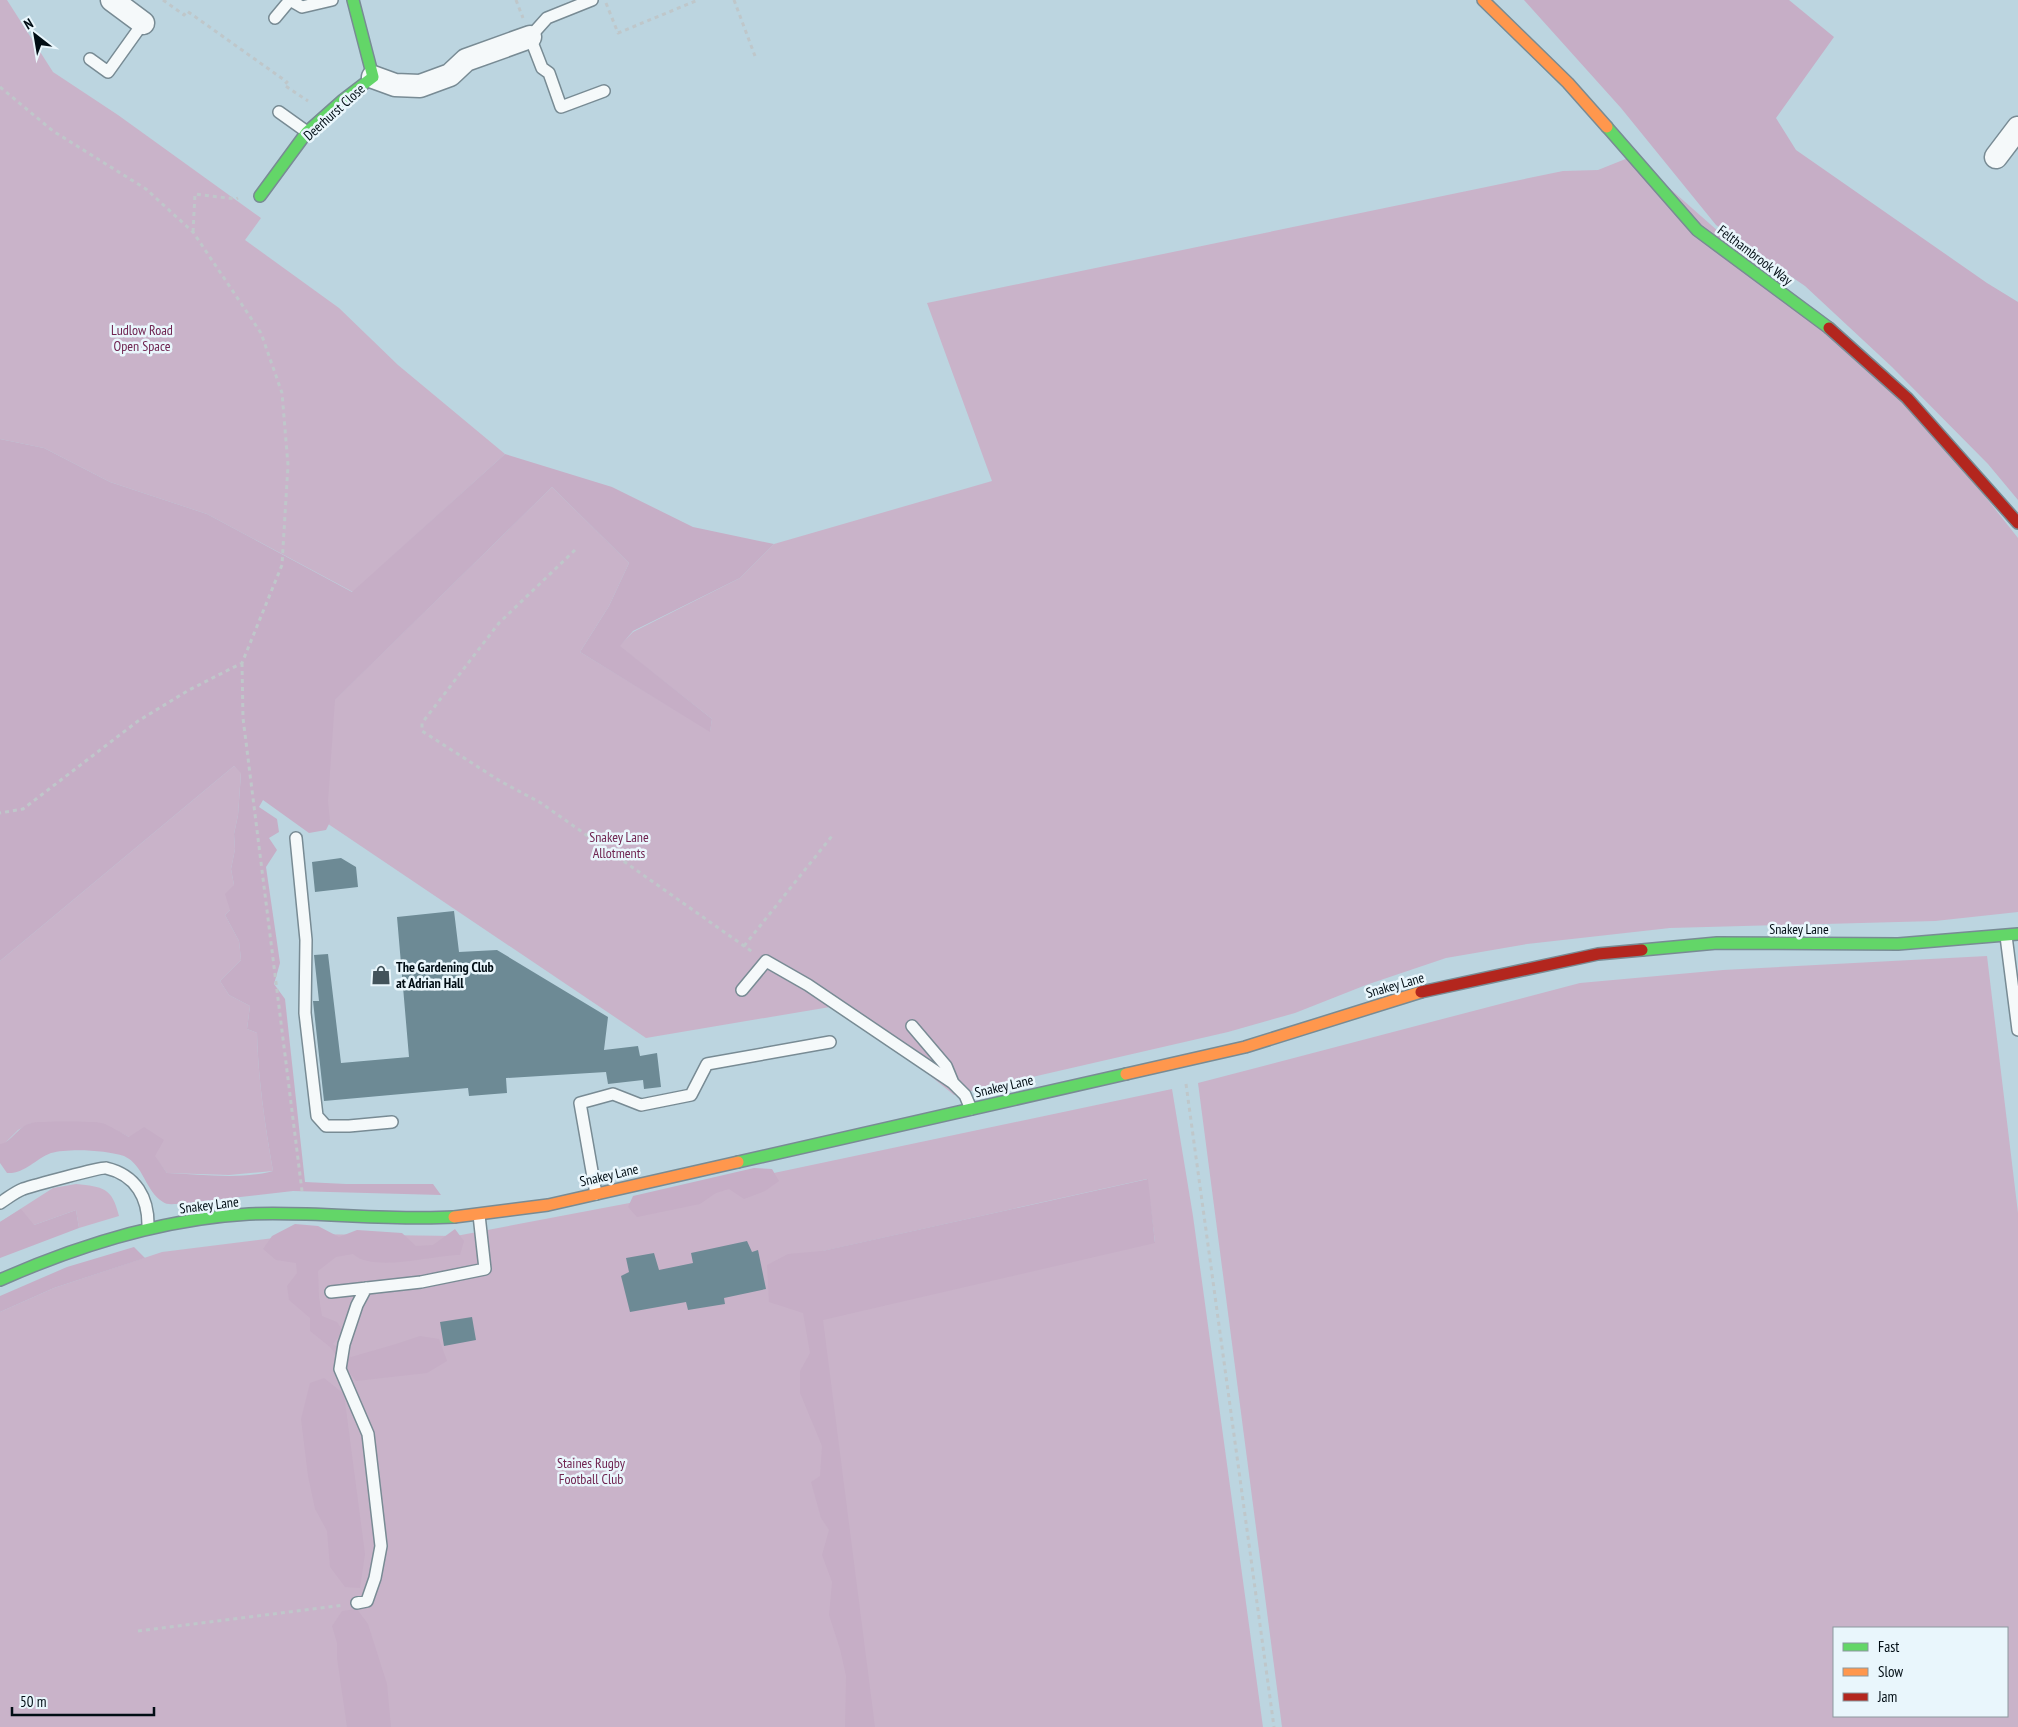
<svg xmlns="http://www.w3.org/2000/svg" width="2018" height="1727" font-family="'PT Sans Narrow',sans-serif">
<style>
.green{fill:#c9b3c9;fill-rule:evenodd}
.forest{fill:#c6aec6}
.building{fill:#6d8a95}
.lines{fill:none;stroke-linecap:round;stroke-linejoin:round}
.lane-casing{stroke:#788b94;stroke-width:14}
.street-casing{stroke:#788b94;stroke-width:25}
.fast-casing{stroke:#788b94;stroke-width:14}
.slow-casing{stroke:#788b94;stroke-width:14}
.jam-casing{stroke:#788b94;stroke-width:14}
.path{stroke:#bfc7ca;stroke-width:3;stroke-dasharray:4 4;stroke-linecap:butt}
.lane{stroke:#f5f9fa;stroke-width:11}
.street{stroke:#f5f9fa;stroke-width:22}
.fast{stroke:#63d668;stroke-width:11}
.slow{stroke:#ff974d;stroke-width:11}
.jam{stroke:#b3261e;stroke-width:11}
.labels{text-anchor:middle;stroke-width:5;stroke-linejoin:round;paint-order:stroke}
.street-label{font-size:14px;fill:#010d14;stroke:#e9f6fc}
.park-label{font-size:14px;fill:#702551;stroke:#e9f6fc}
.poi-label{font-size:14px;font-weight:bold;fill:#010d14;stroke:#e9f6fc;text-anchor:start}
</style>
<rect width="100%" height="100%" fill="#bcd5e0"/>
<path class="green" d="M0,0H7L53,72L118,115L261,218L245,240L339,308L398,365L505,454L353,592L207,514L110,482L44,448L0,439Z
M1633,156L1907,398L2018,538V912L1935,921L1670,928L1527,944L1446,958L1366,985L1295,1013L1228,1032L954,1095L907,1057L830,1007L646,1038L257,776L552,487L629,563L609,606L580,652L710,731L712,719L619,646L633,632L740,578L774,544L992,481L927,303L1563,171L1598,170Z
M234,766L241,772L238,815L234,834L235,849L231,869L234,885L230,910L225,915L239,941L241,960L220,981L229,995L250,1006L247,1029L257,1033C258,1079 265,1125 273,1171L229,1175L167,1173L154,1156L129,1137L101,1123H31L18,1130L4,1144H0V961Z
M1987,956L2018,1213V1727H1282L1198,1083L1580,983L1723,970ZM1834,1628H2007V1716H1834Z
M1172,1089L1193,1216L1263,1727H0V1312L54,1288L162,1252L306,1234L456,1236L656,1198ZM1147,1179L1155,1242L822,1252L823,1251Z
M76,1184C103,1187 112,1187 119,1216L79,1228L76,1210L34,1225L0,1222L53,1188Z"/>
<path class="forest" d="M1524,0H1789L1834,37L1776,118L1796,150L1987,283L2018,302V500L1988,464L1892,367L1805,286L1716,225L1621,108Z
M0,439L44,448L110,482L207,514L352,592L505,454L612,487L693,527L774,544L740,578L633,631L620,646L712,719L710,732L580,652L609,606L629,563L552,487L335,700L328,801L330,822L326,830L309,833L263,800L259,807L277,819L279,832L269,838L277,850L266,867L280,963L274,984L285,999L305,1182L346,1184H433L441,1195L293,1191L178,1204C173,1204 166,1205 163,1202C145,1191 144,1165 124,1156C107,1150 68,1148 51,1153C35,1159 25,1174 7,1173L0,1163V1144C11,1143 18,1126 31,1123C39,1121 94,1121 102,1123C111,1126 121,1133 129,1137L144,1127L164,1140L155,1156L167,1173C201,1174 240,1180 273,1171C265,1125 258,1079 257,1033L247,1029L250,1006L229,995L220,981L241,960L239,941L225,915L230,910L225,894L234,885L231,869L235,849L234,834L238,815L241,773L234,766L0,961Z
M754,1168L772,1169L779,1181L765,1191L744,1199L729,1189L716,1193L700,1204L637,1217L628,1207L633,1196Z
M1148,1179L1155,1243L823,1320L875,1727H845L846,1676L840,1649L829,1615L832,1582L822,1555L829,1530L821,1518L811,1482L820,1476L822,1446L800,1393V1371L810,1353L803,1313L769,1302L767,1265L788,1254L822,1251Z
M21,1209L34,1225L76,1210L79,1228L0,1258V1222Z
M295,1224L318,1226L339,1237L357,1230L402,1233L416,1246L433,1245L455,1229L464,1241L460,1255C432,1255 374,1273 353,1254L336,1257L318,1271L319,1297L322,1316L337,1322L343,1331L333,1344L351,1357L396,1344L420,1336L439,1339L447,1361L427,1373L356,1381L330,1347L310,1331V1318L289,1300L287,1286L297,1273L296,1263L276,1260L263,1249L272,1236Z
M134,1247L145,1258L54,1288L0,1312V1296L67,1267Z
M324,1378L344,1394L365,1554L360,1588L345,1587L330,1567L327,1531L315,1509L308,1476L301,1419L310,1383Z
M357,1609L368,1624L387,1684L391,1727H347L337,1658V1643L332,1626L342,1611Z"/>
<path class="building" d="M341,858L356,867L358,887L315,892L312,862Z
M454,911L459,952L497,950L608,1017L604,1050L638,1046L640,1056L657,1053L661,1087L644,1089L643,1080L608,1084L606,1072L506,1078L507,1093L469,1096L468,1088L324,1101L313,1001H319L314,955L328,954L341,1063L409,1057L397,917Z
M747,1241L752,1252L758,1250L766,1289L724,1298L725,1304L688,1310L686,1302L630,1312L621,1276L629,1272L626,1258L654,1253L659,1270L693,1263L691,1253Z
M472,1317L476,1340L444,1346L440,1322Z"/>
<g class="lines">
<defs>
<path id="lane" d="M290,0L302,7L332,0
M592,0L547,18L530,37L542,68L549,73L561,107L604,91
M275,18L290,0
M90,59L108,72L143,23
M279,112L307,132
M296,838L306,940L305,1013L317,1116L326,1126H349L392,1122
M2006,936L2018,1030
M742,990L766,961L808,985L953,1083L965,1095L971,1109
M912,1026L946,1066L953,1083
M596,1194L580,1103L613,1094L641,1105L691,1095L707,1064L830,1042
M0,1203C8,1198 15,1192 23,1189C32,1186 101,1167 106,1168C136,1175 149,1198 148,1228
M331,1292L421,1282L485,1269L479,1215
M357,1603L367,1601L375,1578L381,1546L368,1434L340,1369L344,1344L357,1305L366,1288"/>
<path id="street" d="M112,0L143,23
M373,77L395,85L420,86L450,75L466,60L530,37
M1996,157L2018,128"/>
<path id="fast" d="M1607,127L1697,230L1829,328
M260,196L307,132L343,100L373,77L353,0
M1642,950L1717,943L1898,944L2018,934
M738,1162L1126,1074
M0,1280C79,1245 162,1219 249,1214C317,1211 386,1221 454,1217"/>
<path id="slow" d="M1483,0L1568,83L1607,127
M1126,1074L1245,1047L1421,992
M454,1217L548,1205L738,1162"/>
<path id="jam" d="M1829,328L1907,398L2018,523
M1421,992L1598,954L1642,950"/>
</defs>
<use href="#lane" class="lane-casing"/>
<use href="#street" class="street-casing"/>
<use href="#fast" class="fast-casing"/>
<use href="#slow" class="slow-casing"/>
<use href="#jam" class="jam-casing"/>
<path class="path" d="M163,0L184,15L187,11L287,82L284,85L308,101
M516,0L523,18
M734,0L755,56
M606,3L618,33L698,0
M0,87L53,131L146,189L193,232L261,333L282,393L288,465L282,565L242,663L189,690L138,721L23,809L0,813
M193,232L195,194L236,199L238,198
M575,550L499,623L422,723V731L500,781L541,803L754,953
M242,663L243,718L302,1191
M744,946L832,836
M1186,1084L1274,1727
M138,1631L344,1605"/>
<use href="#lane" class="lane"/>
<use href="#street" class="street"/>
<use href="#fast" class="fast"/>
<use href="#slow" class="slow"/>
<use href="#jam" class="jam"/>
</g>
<defs>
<symbol id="shop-bare" viewBox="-9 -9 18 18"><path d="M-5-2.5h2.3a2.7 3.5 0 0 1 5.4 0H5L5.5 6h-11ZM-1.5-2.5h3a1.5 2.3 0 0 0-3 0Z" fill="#42535b" stroke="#e9f6fc" stroke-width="2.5" paint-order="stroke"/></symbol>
</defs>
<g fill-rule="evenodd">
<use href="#shop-bare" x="367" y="961" width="28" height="28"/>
</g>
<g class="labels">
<g class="street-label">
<text transform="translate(334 112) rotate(-42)" y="5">Deerhurst Close</text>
<text transform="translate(1755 255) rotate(37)" y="5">Felthambrook Way</text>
<text x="1799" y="934">Snakey Lane</text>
<text transform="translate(1395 985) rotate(-16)" y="5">Snakey Lane</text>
<text transform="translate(1004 1086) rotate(-13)" y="5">Snakey Lane</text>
<text transform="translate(609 1175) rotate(-13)" y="5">Snakey Lane</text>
<text transform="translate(209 1205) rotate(-7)" y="5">Snakey Lane</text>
</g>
<g class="park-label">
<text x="142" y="335">Ludlow Road<tspan x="142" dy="16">Open Space</tspan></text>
<text x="619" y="842">Snakey Lane<tspan x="619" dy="16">Allotments</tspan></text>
<text x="591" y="1468">Staines Rugby<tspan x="591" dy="16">Football Club</tspan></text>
</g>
<g class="poi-label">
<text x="396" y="972">The Gardening Club<tspan x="396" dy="16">at Adrian Hall</tspan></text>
</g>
</g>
<rect x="1833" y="1627" width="175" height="90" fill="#e9f6fc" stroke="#8c999f"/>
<rect x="1843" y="1643" width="25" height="8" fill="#63d668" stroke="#8c999f"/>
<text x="1878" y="1652" font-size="15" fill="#010d14">Fast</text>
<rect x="1843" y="1668" width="25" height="8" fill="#ff974d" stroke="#8c999f"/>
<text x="1878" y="1677" font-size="15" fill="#010d14">Slow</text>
<rect x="1843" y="1693" width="25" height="8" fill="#b3261e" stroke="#8c999f"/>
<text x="1878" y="1702" font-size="15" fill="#010d14">Jam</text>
<g transform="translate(35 35) rotate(329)" stroke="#e9f6fc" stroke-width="4" paint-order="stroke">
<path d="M0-4L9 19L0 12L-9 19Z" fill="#010d14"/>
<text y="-8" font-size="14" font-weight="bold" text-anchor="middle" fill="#010d14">N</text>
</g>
<path d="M12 1707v8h142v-8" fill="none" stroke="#010d14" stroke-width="2.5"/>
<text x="20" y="1707" font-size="15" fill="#010d14" stroke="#e9f6fc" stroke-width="4" paint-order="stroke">50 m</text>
</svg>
